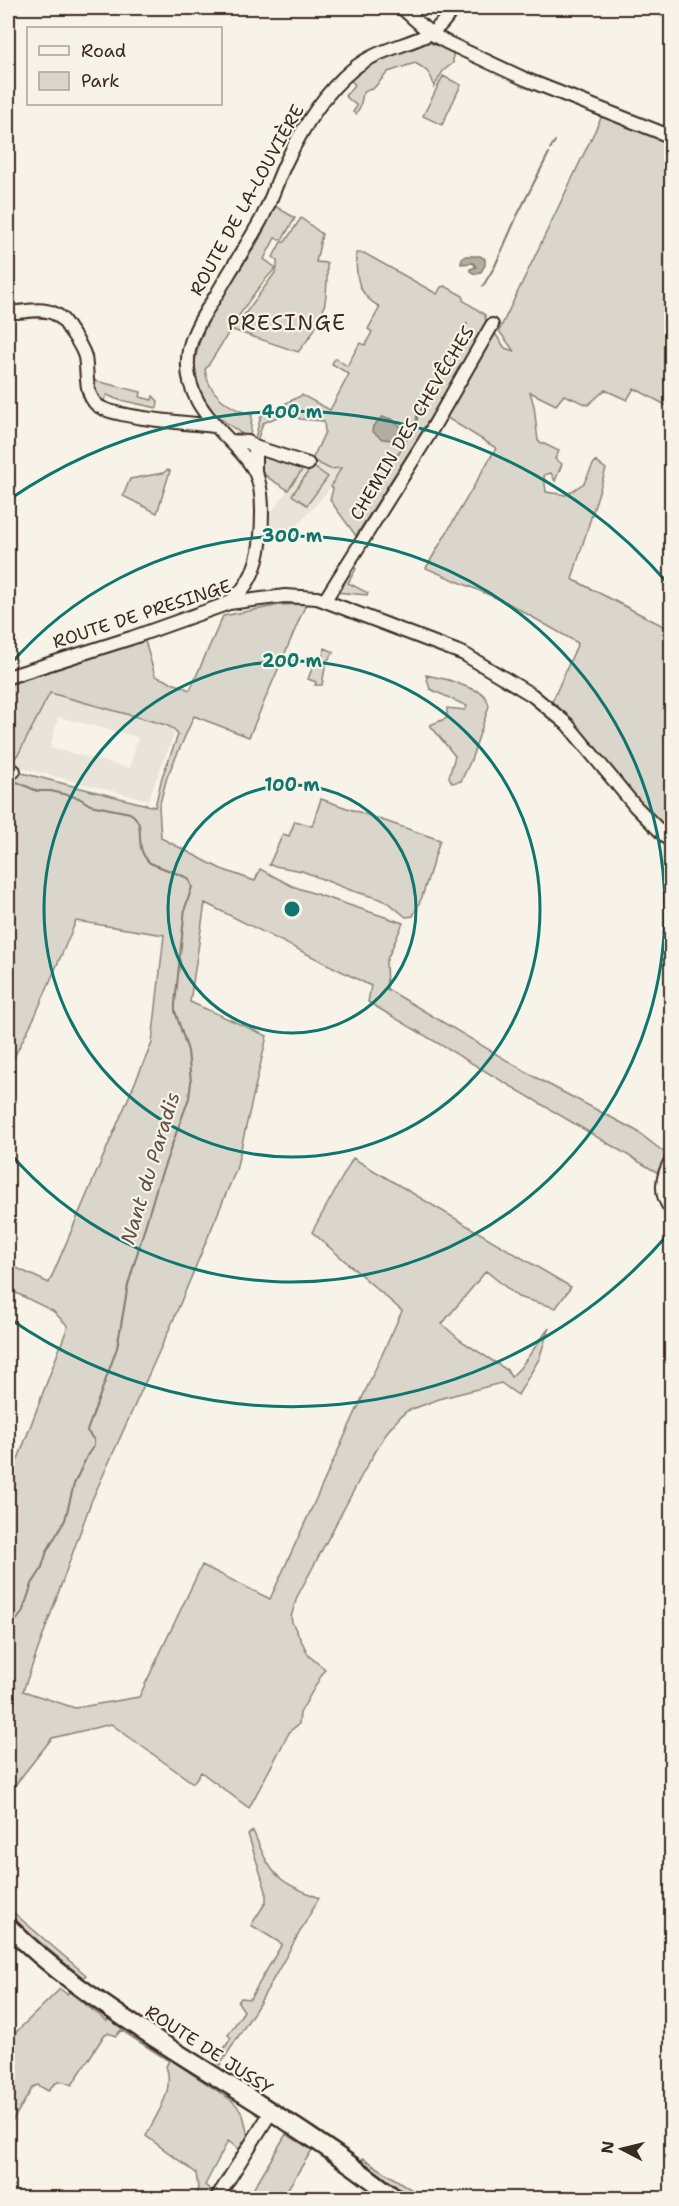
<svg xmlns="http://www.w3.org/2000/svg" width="679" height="2206" font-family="'Shantell Sans',sans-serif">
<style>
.built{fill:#e9e4d9;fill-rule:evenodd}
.green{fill:#dbd6cb;stroke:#8b8074;stroke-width:1.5}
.water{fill:#b4aca0;stroke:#84786c;stroke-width:1.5}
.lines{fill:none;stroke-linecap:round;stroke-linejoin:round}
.stream{stroke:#84786c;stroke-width:2}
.minor-casing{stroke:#3b2a1e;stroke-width:16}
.major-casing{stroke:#3b2a1e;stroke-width:21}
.minor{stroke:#f7f3e8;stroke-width:12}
.major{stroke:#f7f3e8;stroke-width:16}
.ring{fill:none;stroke:#0f766e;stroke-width:3}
.labels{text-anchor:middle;stroke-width:4.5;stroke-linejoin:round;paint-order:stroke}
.street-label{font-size:18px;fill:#3b2a1e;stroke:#f7f3e8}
.water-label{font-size:20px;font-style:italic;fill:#5f5145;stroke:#f7f3e8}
.quarter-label{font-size:21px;letter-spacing:1.5px;fill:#3b2a1e;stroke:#f7f3e8}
.centre{fill:#0f766e;stroke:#f7f3e8;stroke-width:3}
.ring-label{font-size:18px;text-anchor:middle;font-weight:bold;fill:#0f766e;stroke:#f7f3e8;stroke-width:4.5;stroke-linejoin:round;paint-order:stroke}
</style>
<rect width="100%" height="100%" fill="#f7f3e8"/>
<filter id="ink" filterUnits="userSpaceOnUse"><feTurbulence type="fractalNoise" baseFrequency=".0167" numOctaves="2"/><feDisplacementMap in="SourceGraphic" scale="12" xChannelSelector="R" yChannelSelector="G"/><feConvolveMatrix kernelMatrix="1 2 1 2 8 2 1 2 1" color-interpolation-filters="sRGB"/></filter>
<g filter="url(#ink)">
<path class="built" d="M314,461L330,469L341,468L328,491L282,543L268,532V517L305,466L310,468Z
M50,693L166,725L172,728L174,735L148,800L10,765L19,753ZM58,717L138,737L130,768L50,748Z"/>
<path class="green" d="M426,42L453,49V63L443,71L434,87C432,74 426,69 415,63L388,72L373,89L367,90L363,94L360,107L356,114L353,112L357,106L345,96L355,85L350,79C372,61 398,48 426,42Z
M443,76L461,85L442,125L423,116Z
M603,114L671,141V408L634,388L627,400L605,390L588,405L564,395L556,405L530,392L534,406L538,441L559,451L555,459L562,464L555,481L551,473L544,475L546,492L566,495L584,483L595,461L606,469L572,579L671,630L672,801L667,808L671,811V838L640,806L642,804L565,714L552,702L578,643L506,602L426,568L496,448L444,416L488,335H496L505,348L514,351L499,331Z
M275,206L295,218L282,240L275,238L264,259L276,268C246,298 228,336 205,370C208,394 230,409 252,415L250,437L245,436C226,423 209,413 199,392C178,346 235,281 257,243C264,231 269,218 275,206Z
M301,218L322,234L316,262L327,263C328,304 325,320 298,352L233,330L275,273L277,268V260L273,257L281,242H285Z
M356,253H364L437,294L441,287L445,286L463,296V300L485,315L486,323L452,384L356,536L330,500L333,489L331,486L341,468L330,469L312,460L325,432L324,421L300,419L289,412L263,423L257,441L255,438L261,416L302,395L330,410L349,374L332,364L335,358L347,366L360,343L365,345L372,332L368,329L380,307C357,295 356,277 356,253Z
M92,380L141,392L140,397L152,400L153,396L158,401L157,408L116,399L107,395L103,402L94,391Z
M260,453L305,466L288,490C269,477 258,478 260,453Z
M312,466L328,477L307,505L292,495Z
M167,470L170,471L157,513L123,496L130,479L163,473Z
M351,565L356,569L348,583L368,593L367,595L335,592Z
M306,604L249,737L194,716L167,777L159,807L161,838L221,869L255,881L260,869L292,886L403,923L386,962L387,989L540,1080L635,1130L665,1153L663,1167L658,1173L368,1002L371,986L205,903L190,1002L267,1036L236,1170L172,1323L91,1502L23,1691L75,1708L139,1697L202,1565L270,1599L402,1311L312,1232L353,1158L571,1287L556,1308L518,1297L486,1271L442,1324L460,1340L507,1370L511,1377L520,1368L549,1328L539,1359L518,1395L501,1383L442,1398L407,1411L399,1418L387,1432L364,1471L297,1597L291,1617L292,1622L309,1656L325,1669L300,1713L299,1724L290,1731L249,1808L201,1772L193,1783L111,1724L52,1738L8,1794V1486L68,1326L53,1311L8,1289V1264L49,1283L152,1043L164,935L76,921L35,1016L8,1069V787L14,771L155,807L162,777L178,735L174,729L166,725L50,693L19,753L8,766V685L145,641L155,676L190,690L223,616L280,605Z
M325,648L334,652L326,662L322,685H315L316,682L308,679L317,656L322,658Z
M426,675L449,680L480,692C486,696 488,700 489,706L471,760L461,781L452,783L449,777L455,756L430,725L447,718V708L465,710L467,706L430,689Z
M321,799L440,840L422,897L413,916L406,917L390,904L380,899L350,890L302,871L269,865L283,834L289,836L295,821L312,826Z
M253,1831C260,1846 266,1866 280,1878C290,1887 306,1892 319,1898L259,2004L220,2065L216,2061L231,2038L228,2035L244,2011L238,2002L241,1998L250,1999L282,1944L251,1925L266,1902V1891L248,1834Z
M8,1908L86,1975L83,1978L31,1935L8,1913Z
M60,1989L67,1994L69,1992L107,2021L109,2019L230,2099C247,2114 243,2118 248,2137L239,2149L228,2141L205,2185L212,2191L208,2198H194L198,2188L196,2173L146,2136C157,2113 175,2091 166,2066L169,2061L121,2030L116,2036L108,2033L105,2034L72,2085C60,2080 56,2080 48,2091L38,2085L33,2087L8,2128V2040Z
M286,2134L312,2150L282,2198H248Z
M363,2158L424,2198H408L361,2161Z"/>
<path class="water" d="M466,256H480L485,259V265L481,272L475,274L470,271V269L476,267L473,263L461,264L462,258Z
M382,417L392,419L400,426V431L392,440L382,439L372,431L373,426Z"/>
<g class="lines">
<path class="stream" d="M550,149L555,141
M483,286L495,266L517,216L549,153
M450,358C457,346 460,334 467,324
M390,465L399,453L417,419V415C423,409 426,399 432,392V388L439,381L443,372
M8,778L37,791H51L79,798L90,805L130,813C149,825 131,846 150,863L188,878L192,887L185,908L175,1004V1011L188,1051L191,1082L189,1098L157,1186L128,1285L117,1348L87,1431L94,1440V1446L88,1454L74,1484L65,1520L47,1551L41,1570L32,1584L22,1613L8,1631"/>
<defs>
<path id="minor" d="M402,8L430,33L446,42L525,79L672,137
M8,312C23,313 39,307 53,313C61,316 65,322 69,329C75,337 82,346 85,357C88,373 84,393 97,405C112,418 191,423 215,426
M230,441L248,442L255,447V472
M255,447L308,464
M325,600L428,436L492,325
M230,602C258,580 262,546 262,512C262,499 261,484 255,472C250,462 241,452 233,444C206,417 182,391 189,350C193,330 206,311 217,294C231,269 247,245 261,220C271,201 277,181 286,162C302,129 324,93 352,70C375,50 403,47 429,34C440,28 447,17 454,8
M8,677L131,638L229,603L285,596L317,598L464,654L532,695L567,724L635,806L672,843
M8,770L14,771
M672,1159C662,1175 658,1195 672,1210
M217,2198L271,2112"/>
<path id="major" d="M8,1926C52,1971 104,2005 156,2039C237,2091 321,2139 395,2198"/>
</defs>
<use href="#minor" class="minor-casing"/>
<use href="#major" class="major-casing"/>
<use href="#minor" class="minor"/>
<use href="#major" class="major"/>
</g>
</g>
<g class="ring">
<circle cx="292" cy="909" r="124"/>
<circle cx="292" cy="909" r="248"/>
<path d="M8 667A373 373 0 1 1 8 1151"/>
<path d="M670 1232A497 497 0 0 1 10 1319M10 499A497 497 0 0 1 670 586"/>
</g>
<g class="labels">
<g class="street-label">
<text transform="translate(247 200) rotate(-61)" y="6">ROUTE DE LA-LOUVIÈRE</text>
<text transform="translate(412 423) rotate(-59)" y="6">CHEMIN DES CHEVÊCHES</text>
<text transform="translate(142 614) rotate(-18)" y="6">ROUTE DE PRESINGE</text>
<text transform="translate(209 2050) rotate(33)" y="6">ROUTE DE JUSSY</text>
</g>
<g class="water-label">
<text transform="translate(150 1168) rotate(-73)" y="7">Nant du Paradis</text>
</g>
<g class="quarter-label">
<text x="287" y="330">PRESINGE</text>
</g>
</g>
<circle cx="292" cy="909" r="9" class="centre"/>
<g class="ring-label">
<text x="292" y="418">400 m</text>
<text x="292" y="542">300 m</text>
<text x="292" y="667">200 m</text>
<text x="292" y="791">100 m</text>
</g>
<rect width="679" height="2206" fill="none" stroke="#f7f3e8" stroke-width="30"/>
<rect x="15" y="15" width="649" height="2176" fill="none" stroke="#3b2a1e" stroke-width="2" filter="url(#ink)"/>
<rect x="27" y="27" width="195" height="78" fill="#f7f3e8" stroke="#aca397" stroke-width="1.5"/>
<rect x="39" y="46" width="30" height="9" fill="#f7f3e8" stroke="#aca397" stroke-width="1.5"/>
<text x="81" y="57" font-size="18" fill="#3b2a1e">Road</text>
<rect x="39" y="72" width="30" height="18" fill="#dbd6cb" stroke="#aca397" stroke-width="1.5"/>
<text x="81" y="87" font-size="18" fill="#3b2a1e">Park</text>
<g transform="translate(622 2149) rotate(277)" stroke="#f7f3e8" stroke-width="4.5" paint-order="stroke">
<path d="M0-4.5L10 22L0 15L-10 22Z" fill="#3b2a1e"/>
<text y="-9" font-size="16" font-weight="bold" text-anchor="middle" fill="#3b2a1e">N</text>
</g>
</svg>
